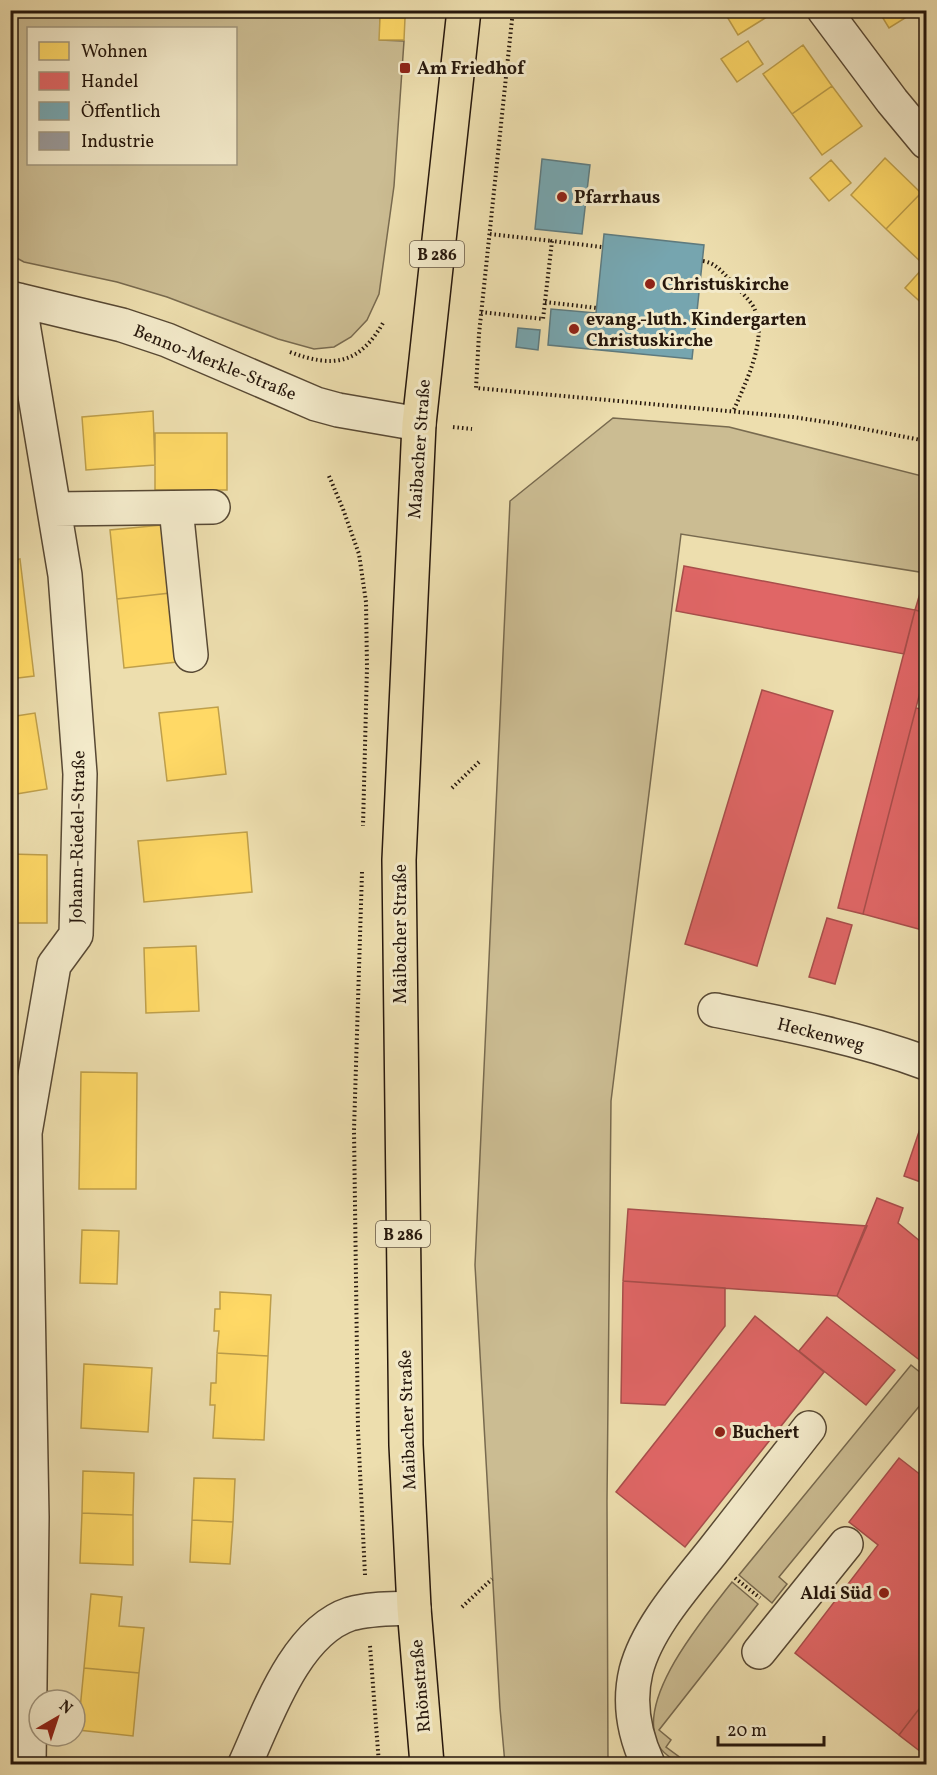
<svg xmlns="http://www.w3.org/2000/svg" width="937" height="1775" font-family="Vollkorn,serif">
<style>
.green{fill:#cbbc92;stroke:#786a4f;stroke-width:1.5;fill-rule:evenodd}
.homes{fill:#ffd966;stroke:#be9f4b;stroke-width:1.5}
.shops{fill:#e06666;stroke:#a84e4b;stroke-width:1.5}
.public{fill:#76a5af;stroke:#5e7a7e;stroke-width:1.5}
.industry{fill:#999;stroke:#76726f;stroke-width:1.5}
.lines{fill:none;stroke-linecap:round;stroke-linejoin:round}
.minor-casing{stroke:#584934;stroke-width:36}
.major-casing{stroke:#26170c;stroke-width:36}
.path{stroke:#26170c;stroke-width:4;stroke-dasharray:1.5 3;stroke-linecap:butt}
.minor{stroke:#f3eaca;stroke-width:33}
.major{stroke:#eddeae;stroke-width:33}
.poi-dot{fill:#8f2418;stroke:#f3eaca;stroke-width:2}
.labels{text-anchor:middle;stroke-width:6;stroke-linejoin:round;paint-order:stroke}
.shield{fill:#f3eaca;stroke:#645645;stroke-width:1.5}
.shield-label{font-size:16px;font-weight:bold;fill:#26170c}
.poi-label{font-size:18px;font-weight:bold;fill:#26170c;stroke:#f3eaca;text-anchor:start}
.street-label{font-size:18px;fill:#26170c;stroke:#f3eaca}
</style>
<rect width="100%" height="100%" fill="#eddeae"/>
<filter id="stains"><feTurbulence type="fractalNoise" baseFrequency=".00333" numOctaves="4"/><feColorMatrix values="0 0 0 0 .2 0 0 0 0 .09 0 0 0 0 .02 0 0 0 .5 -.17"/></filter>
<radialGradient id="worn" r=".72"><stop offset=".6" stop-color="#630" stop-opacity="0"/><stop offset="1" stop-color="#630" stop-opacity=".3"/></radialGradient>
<path class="green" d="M10,11H404L405,18H380V40L404,41L394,186L379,294L367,320L351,337L334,347L314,349L278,339L167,297L117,282L24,262L11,255ZM28,28H236V164H28Z
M613,418L729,427L926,477V573L681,534L611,1101L607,1501L608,1764H505L500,1708L475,1265L510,501Z
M911,1365L926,1377V1398L779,1577L787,1584L772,1603L739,1575Z
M732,1582L758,1604L659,1730L671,1740L666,1747L689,1764H679C673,1759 663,1754 659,1746C633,1700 705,1617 732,1582Z"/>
<path class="homes" d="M723,10H778L738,35Z
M878,10H918L889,28Z
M380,18H405L404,40H379Z
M748,41L763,64L737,82L721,59Z
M803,45L832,86L792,114L763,74Z
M832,86L862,126L822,155L792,114Z
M885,158L921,193L886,229L851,195Z
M831,160L851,183L829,201L810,178Z
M921,193L926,199V258L922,263L886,229Z
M922,269L926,273V307L905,288Z
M153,411L155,465L86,470L82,417Z
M155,433H227V490H155Z
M162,525L170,593L117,599L110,530Z
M20,559L34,676L10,679V561Z
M170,593L177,662L124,668L117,599Z
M218,707L226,774L167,781L159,713Z
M35,713L47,789L10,795V717Z
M247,832L252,892L144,902L138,841Z
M10,854L47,855V923H10Z
M196,946L199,1011L146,1013L144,948Z
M81,1072L137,1073L136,1189H79Z
M82,1230L119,1231L117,1284L80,1283Z
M220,1292L271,1295L268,1356L217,1353L219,1331H214L215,1309H220Z
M217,1353L268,1356L264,1440L213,1438L215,1405H210L211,1383H216Z
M84,1364L152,1368L148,1432L81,1428Z
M83,1471L134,1473L133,1515L82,1513Z
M194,1478L235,1479L233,1522L192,1520Z
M82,1513L133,1515V1565L80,1563Z
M192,1520L233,1522L230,1564L190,1562Z
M91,1594L122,1597L119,1626L144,1628L139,1673L84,1668Z
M84,1668L139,1673L133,1736L78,1730Z
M345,1761V1764H309Z"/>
<path class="shops" d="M684,566L915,610L904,654L676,611Z
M926,587V613L915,610L921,590Z
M915,610L926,613V669L863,914L838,908Z
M762,690L833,711L757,966L685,944Z
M916,708L926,710V931L863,914Z
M827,918L852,925L835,984L809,977Z
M923,1120L926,1121V1184L904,1176Z
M877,1198L903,1208L898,1223L926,1246V1365L837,1296Z
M628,1209L867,1226L837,1296L623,1281Z
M623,1281L725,1288V1326L665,1405L621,1403Z
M755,1316L824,1372L685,1547L616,1492Z
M827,1317L895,1370L866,1405L799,1351Z
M899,1458L926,1479V1700L899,1735L795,1653L878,1545L849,1522Z
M926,1700V1745L921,1752L899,1735Z"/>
<path class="public" d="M542,159L590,165L582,234L535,229Z
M604,234L704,245L692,359L548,345L551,309L596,313Z
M518,328L540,330L538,350L516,347Z"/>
<path class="industry" d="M10,947H14V993H10Z"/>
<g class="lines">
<defs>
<path id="minor" d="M824,10L892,101L926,142
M10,298L122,325L167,340L316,404L338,410L419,424
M19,300L65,575L80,774L76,935L54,965L25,1133L32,1517L29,1764
M176,508L191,655
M54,509L213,507
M715,1010C786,1024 858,1038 926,1063
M759,1652L846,1544
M245,1764C267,1716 295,1632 350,1614C371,1608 393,1609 414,1608
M648,1764C634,1734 628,1704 636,1671C647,1628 685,1586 712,1552C744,1511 777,1469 809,1428"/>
<path id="major" d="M427,1764L414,1608L406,1445L399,860L419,424L464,10"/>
</defs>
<use href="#minor" class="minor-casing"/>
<use href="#major" class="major-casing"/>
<path class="path" d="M513,10L479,334L476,388L793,417L839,424L926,441
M490,234L552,241
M703,261C716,263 722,272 732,282C739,290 747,297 753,306C770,337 745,383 733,412
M545,302L597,308
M481,312L543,319L552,241L602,247
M290,352C332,368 359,365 383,323
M453,427L472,429
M329,476L343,509L359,554L366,602L367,667L363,826
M452,788L479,762
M362,872L354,1130L358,1430L365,1575
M735,1578L760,1598
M462,1607L492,1579
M370,1646L379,1764"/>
<use href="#minor" class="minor"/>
<use href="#major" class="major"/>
</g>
<g class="poi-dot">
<rect x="399" y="62" width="12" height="12" rx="3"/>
<circle cx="562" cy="197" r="6"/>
<circle cx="650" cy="284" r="6"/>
<circle cx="574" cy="329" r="6"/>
<circle cx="720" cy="1432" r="6"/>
<circle cx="884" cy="1593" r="6"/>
</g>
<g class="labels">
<g class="shield">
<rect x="410" y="241" width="54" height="26" rx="4.5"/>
<rect x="376" y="1221" width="54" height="26" rx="4.5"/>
</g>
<g class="shield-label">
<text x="437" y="260">B 286</text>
<text x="403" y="1240">B 286</text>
</g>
<g class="poi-label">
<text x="417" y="74">Am Friedhof</text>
<text x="574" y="203">Pfarrhaus</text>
<text x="662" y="290">Christuskirche</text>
<text x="586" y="325">evang.-luth. Kindergarten<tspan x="586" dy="21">Christuskirche</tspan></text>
<text x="732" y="1438">Buchert</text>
<text x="872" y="1599" text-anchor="end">Aldi Süd</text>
</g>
<g class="street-label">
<text transform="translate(215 362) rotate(22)" y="6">Benno-Merkle-Straße</text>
<text transform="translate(419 449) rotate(-86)" y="6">Maibacher Straße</text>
<text transform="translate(77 837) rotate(-89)" y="6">Johann-Riedel-Straße</text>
<text transform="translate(400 934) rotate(-90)" y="6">Maibacher Straße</text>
<text transform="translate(821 1034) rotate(14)" y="6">Heckenweg</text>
<text transform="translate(407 1420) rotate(-92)" y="6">Maibacher Straße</text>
<text transform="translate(420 1686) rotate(-95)" y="6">Rhönstraße</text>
</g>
</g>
<rect width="937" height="1775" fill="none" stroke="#eddeae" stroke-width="36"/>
<rect x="12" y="12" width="913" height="1751" fill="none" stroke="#26170c" stroke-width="3"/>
<rect x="18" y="18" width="901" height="1739" fill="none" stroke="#26170c" stroke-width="1.5"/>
<rect x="27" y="27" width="210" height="138" fill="#f3eaca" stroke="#a1967e" stroke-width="1.5"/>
<rect x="39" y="42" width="30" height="18" fill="#ffd966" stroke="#a1967e" stroke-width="1.5"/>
<text x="81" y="57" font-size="18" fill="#26170c">Wohnen</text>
<rect x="39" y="72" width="30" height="18" fill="#e06666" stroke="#a1967e" stroke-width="1.5"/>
<text x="81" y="87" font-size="18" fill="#26170c">Handel</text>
<rect x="39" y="102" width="30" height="18" fill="#76a5af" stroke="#a1967e" stroke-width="1.5"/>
<text x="81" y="117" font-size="18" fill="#26170c">Öffentlich</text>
<rect x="39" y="132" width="30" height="18" fill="#999999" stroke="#a1967e" stroke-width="1.5"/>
<text x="81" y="147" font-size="18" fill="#26170c">Industrie</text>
<g transform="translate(57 1718) rotate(39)"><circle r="28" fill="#f3eaca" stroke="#a1967e" stroke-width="1.5"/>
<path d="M0-4.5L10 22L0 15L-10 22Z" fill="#8f2418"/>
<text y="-9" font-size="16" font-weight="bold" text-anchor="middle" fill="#26170c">N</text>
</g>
<path d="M718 1736v9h106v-9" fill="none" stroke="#26170c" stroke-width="3"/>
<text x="727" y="1736" font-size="18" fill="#26170c" stroke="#f3eaca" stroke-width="4.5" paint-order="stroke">20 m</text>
<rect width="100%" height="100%" filter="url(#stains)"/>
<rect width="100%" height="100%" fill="url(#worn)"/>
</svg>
